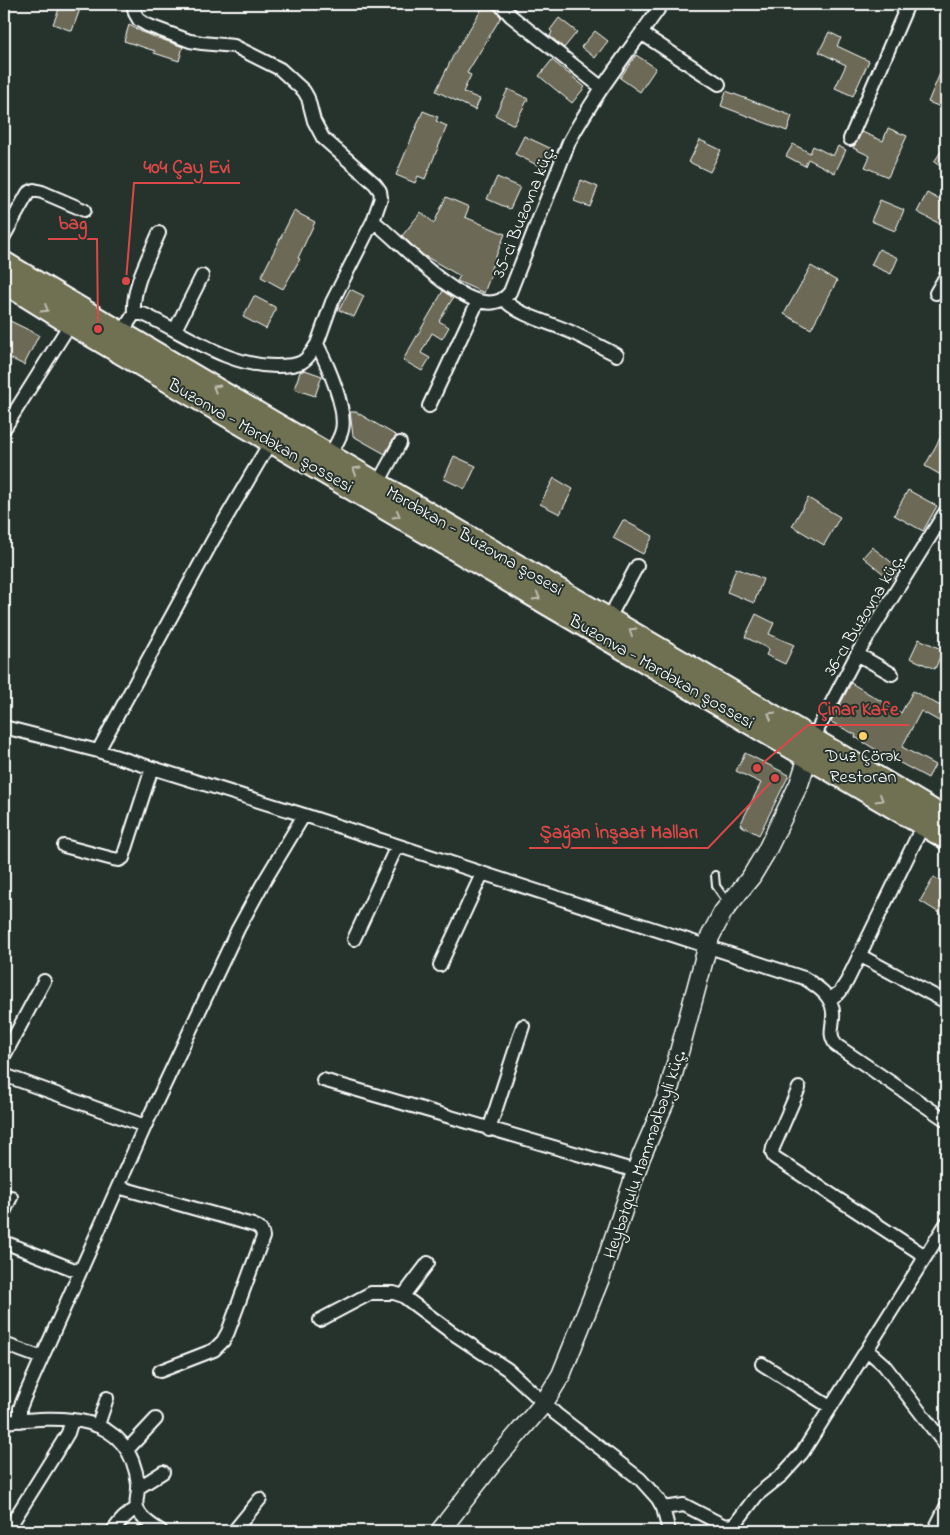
<svg xmlns="http://www.w3.org/2000/svg" width="950" height="1535" font-family="'Indie Flower',sans-serif">
<style>
.building{fill:#6c6b56;stroke:#fff}
.lines{fill:none;stroke-linecap:round;stroke-linejoin:round}
.lane-casing{stroke:#fff;stroke-width:10}
.street-casing{stroke:#fff;stroke-width:16}
.secondary-casing{stroke:#fff;stroke-width:21}
.primary-casing{stroke:#fff;stroke-width:24}
.lane{stroke:#26332d;stroke-width:6}
.street{stroke:#26332d;stroke-width:12}
.secondary{stroke:#26332d;stroke-width:18}
.primary{stroke:#706f52;stroke-width:20}
.oneway{stroke:#bfbeb1}
.poi-dot{fill:#ffd166;stroke:#26332d;stroke-width:2}
.labels{text-anchor:middle;stroke-width:4;stroke-linejoin:round;paint-order:stroke}
.street-label{font-size:18px;fill:#fff;stroke:#26332d}
.poi-label{font-size:18px;fill:#fff;stroke:#26332d}
.leader{fill:none;stroke:#dc4848;stroke-width:2}
.callout-dot{fill:#dc4848;stroke:#26332d;stroke-width:2}
.callout-label{font-size:19px;text-anchor:middle;font-weight:bold;fill:#dc4848;stroke:#26332d;stroke-width:4;stroke-linejoin:round;paint-order:stroke}
</style>
<rect width="100%" height="100%" fill="#26332d"/>
<filter id="ink" filterUnits="userSpaceOnUse"><feTurbulence type="fractalNoise" baseFrequency=".02" numOctaves="2"/><feDisplacementMap in="SourceGraphic" scale="10" xChannelSelector="R" yChannelSelector="G"/><feConvolveMatrix kernelMatrix="1 2 1 2 8 2 1 2 1" color-interpolation-filters="sRGB"/></filter>
<g filter="url(#ink)">
<path class="building" d="M61,4L80,9L72,31L53,24Z
M485,4L494,9L501,17L467,73L471,75L463,92L480,99L475,110L436,91L454,54Z
M559,18L577,32L564,48L550,36L552,32L550,30Z
M129,25L144,33L183,47L179,61L154,53L155,51L124,41Z
M595,31L608,41L595,58L581,47Z
M829,32L841,38L837,46L869,61L853,96L835,88L846,65L819,52Z
M636,55L656,68L640,92L620,78Z
M946,59V109L928,102Z
M552,60L585,87L572,103L539,76Z
M508,89L528,99L514,125L495,115Z
M726,91L792,116L787,131L721,106Z
M423,111L438,117L436,121L447,126L425,179L418,176L415,183L396,175Z
M888,128L907,136L888,177L865,167L870,156L853,148L862,132L883,141Z
M524,136L552,149L543,168L515,154Z
M700,140L721,150L710,172L689,162Z
M793,144L810,153L813,146L833,156L838,146L846,150L835,173L808,159L805,166L786,156Z
M946,144V170L934,162Z
M497,177L520,187L510,209L487,199Z
M581,180L598,187L590,207L574,201Z
M927,193L946,203V218L942,225L917,212Z
M446,197L469,207L465,217L505,234L490,271L492,272L484,293L457,281L460,276L423,255L402,236L421,212L434,223Z
M880,200L904,210L895,231L871,221Z
M294,211L315,222L298,258L300,259L283,289L261,277Z
M879,249L898,258L891,274L871,265Z
M811,266L837,281L811,329L784,314Z
M350,289L364,296L354,317L339,310Z
M443,291L453,298L439,321L449,327L442,339L432,333L421,353L430,358L422,371L403,360Z
M254,296L275,307V311L266,329L243,317Z
M4,318L39,335L24,365L4,355Z
M305,370L322,376L315,396L294,389L300,372Z
M350,412H356L397,436L393,439L385,454L353,436Z
M946,427V478L925,466Z
M454,456L476,466L465,489L444,479Z
M554,478L573,489L560,514L540,504Z
M908,490L937,506L923,531L894,515Z
M808,498L840,517L824,545L792,526Z
M623,520L653,536L643,554L613,538Z
M872,547L900,569L891,580L863,557Z
M736,568L763,579L754,603L727,592Z
M756,614L774,623L769,634L794,645L785,664L766,655L769,649L745,637Z
M919,639L943,650L935,669L910,658Z
M851,683L901,713L913,691L946,709V725L921,711L902,747L935,765L928,778L878,751L855,737L856,735L831,722Z
M745,753L789,775L759,835L740,825L761,783L736,771Z
M934,877L946,885V917L920,901Z"/>
<g class="lines">
<defs>
<path id="lane" d="M715,875L716,886L728,903"/>
<path id="street" d="M133,4L135,13L139,20L147,25L190,41L202,43L234,46L280,69L304,91L308,98L314,121L323,138L375,184L380,191L381,198L373,221L332,302L317,344C327,364 347,408 342,430C340,439 334,447 330,455
M500,4L511,16L601,87
M641,33L719,84
M850,139L908,4
M373,221C399,239 479,334 510,292L569,142C595,93 630,50 662,4
M4,236L28,193L34,190L42,192L84,210
M936,293L946,276
M504,300C522,317 549,322 571,332C586,339 601,347 617,355
M134,314C132,286 148,259 159,233
M175,330L202,276
M122,332L134,314H143C187,334 226,366 276,366C284,366 295,366 302,362C309,358 313,350 317,344
M429,406L478,301
M4,429L70,324
M378,483L400,443
M609,618L637,566
M857,654L892,674
M4,727L98,751L304,815L804,978C820,988 835,998 833,1018C832,1030 829,1035 836,1045L946,1120
M814,739L819,727L857,654L946,511
M98,751L213,540L271,441
M64,846L113,859L119,860L123,858L152,768
M354,939L397,846
M859,955L946,1002
M440,965L482,874
M830,999L840,992L847,981L923,825
M4,1056L44,981
M4,1075L145,1126
M323,1080L636,1171
M799,1088L773,1148L772,1153L774,1157L925,1256
M489,1130L523,1026
M118,1187L253,1225C260,1228 262,1230 263,1237L228,1332L223,1341L214,1350L160,1371
M4,1212L11,1197
M4,1242L80,1272
M403,1296L428,1263
M320,1320L371,1293H394L403,1296L451,1332L507,1369L556,1414L640,1479L658,1499L663,1508L669,1531
M4,1344L42,1358
M867,1350L884,1365L946,1446
M762,1364L830,1407
M20,1421V1408L24,1398L145,1126L238,929L262,885L304,815
M4,1422C61,1416 129,1410 138,1484C139,1492 135,1500 137,1507C139,1518 153,1526 161,1531
M98,1425L107,1398
M127,1450L156,1419
M138,1488L163,1472
M663,1508L684,1505L723,1525L730,1526L736,1523L757,1495L782,1475L802,1453L946,1224
M7,1531L62,1443L68,1433L72,1420
M113,1531C120,1521 126,1514 137,1508
M234,1531L260,1499
M934,1531L946,1507"/>
<path id="secondary" d="M440,1531L492,1464L544,1403L561,1375L601,1276L641,1157L667,1097L710,937L723,912L751,877L766,852L799,784L808,757"/>
<path id="primary" d="M4,262C316,450 634,630 946,818
M4,283L70,324L946,839"/>
</defs>
<use href="#lane" class="lane-casing"/>
<use href="#street" class="street-casing"/>
<use href="#secondary" class="secondary-casing"/>
<use href="#primary" class="primary-casing"/>
<use href="#lane" class="lane"/>
<use href="#street" class="street"/>
<use href="#secondary" class="secondary"/>
<use href="#primary" class="primary"/>
</g>
<defs><path id="oneway-chevron" d="M-2-3.5L2.5 0L-2 3.5" fill="none" stroke-width="1.6" stroke-linecap="round" stroke-linejoin="round" transform="scale(1.25)"/></defs>
<g class="oneway">
<use href="#oneway-chevron" transform="translate(45 309) rotate(32)"/>
<use href="#oneway-chevron" transform="translate(216 388) rotate(-150)"/>
<use href="#oneway-chevron" transform="translate(356 470) rotate(-149)"/>
<use href="#oneway-chevron" transform="translate(397 515) rotate(30)"/>
<use href="#oneway-chevron" transform="translate(537 597) rotate(30)"/>
<use href="#oneway-chevron" transform="translate(632 631) rotate(-149)"/>
<use href="#oneway-chevron" transform="translate(771 715) rotate(-149)"/>
<use href="#oneway-chevron" transform="translate(880 799) rotate(30)"/>
</g>
</g>
<circle class="poi-dot" cx="863" cy="736" r="5"/>
<g class="labels">
<g class="street-label">
<text transform="translate(523 212) rotate(-68)" y="6">35-ci Buzovna küç.</text>
<text transform="translate(261 435) rotate(30)" y="6">Buzonva - Mərdəkan şossesi</text>
<text transform="translate(475 540) rotate(30)" y="6">Mərdəkan - Buzovna şosesi</text>
<text transform="translate(863 615) rotate(-59)" y="6">36-cı Buzovna küç.</text>
<text transform="translate(662 671) rotate(30)" y="6">Buzonva - Mərdəkan şossesi</text>
<text transform="translate(644 1154) rotate(-71)" y="6">Heybətqulu Məmmədbəyli küç.</text>
</g>
<g class="poi-label">
<text x="863" y="761">Duz Çörək<tspan x="863" dy="21">Restoran</tspan></text>
</g>
</g>
<path class="leader" d="M126 281L134 183H240M98 329L97 239H48M757 768L808 725H909M775 778L708 848H529"/>
<g class="callout-dot">
<circle cx="126" cy="281" r="5"/>
<circle cx="98" cy="329" r="5"/>
<circle cx="757" cy="768" r="5"/>
<circle cx="775" cy="778" r="5"/>
</g>
<g class="callout-label">
<text x="187" y="173">404 Çay Evi</text>
<text x="73" y="229">bag</text>
<text x="858" y="715">Çinar Kafe</text>
<text x="619" y="838">Şağan İnşaat Malları</text>
</g>
<rect width="950" height="1535" fill="none" stroke="#26332d" stroke-width="20"/>
<rect x="10" y="10" width="930" height="1515" fill="none" stroke="#fff" stroke-width="2" filter="url(#ink)"/>
</svg>
